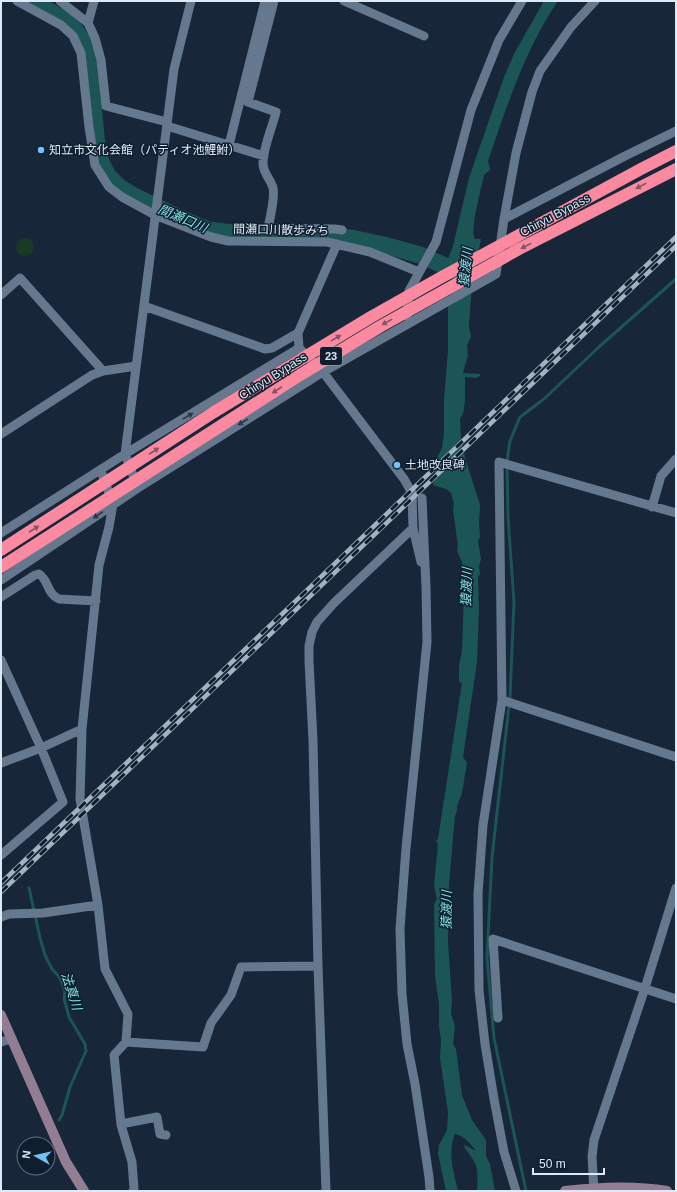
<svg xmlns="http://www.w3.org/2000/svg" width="677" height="1192" font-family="Arial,'Noto Sans JP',sans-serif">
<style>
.green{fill:#173a24}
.water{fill:#1b5555}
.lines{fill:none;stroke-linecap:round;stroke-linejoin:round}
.stream{stroke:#1b5555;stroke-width:3}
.river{stroke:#1b5555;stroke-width:17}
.street{stroke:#65788e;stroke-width:9}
.secondary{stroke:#927d93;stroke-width:10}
.highway{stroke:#fb8aa0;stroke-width:12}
.rail-casing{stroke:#a4b1bf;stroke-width:4.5}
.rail{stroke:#0e1e2f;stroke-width:3;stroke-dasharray:9;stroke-linecap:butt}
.oneway{fill:#845468}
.oneway2{fill:#28394c}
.poi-dot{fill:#75c0f6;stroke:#0e1e2f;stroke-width:1.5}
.labels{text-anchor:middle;stroke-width:3;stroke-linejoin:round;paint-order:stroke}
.shield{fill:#0e1e2f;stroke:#a0acba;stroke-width:1}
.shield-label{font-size:11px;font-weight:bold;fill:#dee9f5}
.poi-label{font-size:12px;fill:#dee9f5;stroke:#0e1e2f;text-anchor:start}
.street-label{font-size:12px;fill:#dee9f5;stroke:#0e1e2f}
.water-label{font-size:13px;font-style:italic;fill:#85e2e2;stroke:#0e1e2f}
</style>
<rect width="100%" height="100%" fill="#172739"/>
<path class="green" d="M16 247a9 9 0 1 1 18 0a9 9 0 1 1-18 0Z"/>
<path class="water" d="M544,1H558C525,49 507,106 488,161L490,170L484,175C482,186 469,232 475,239H481L472,283L469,326L471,337L467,345L468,355L463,373L480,374V376L476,378L465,377V401L463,414L460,419L461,439L466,461L480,505L479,522L480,537L478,541L481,559L479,567L480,574L478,577L479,610L477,662L463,757L467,763L462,793L457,806V811L455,816L449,884L448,942L452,1001L451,1014L455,1026L453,1044L456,1049L462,1095L472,1120L486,1140V1156L490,1164L495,1191H477C478,1166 479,1167 464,1147L465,1145L476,1151C471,1145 464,1135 455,1134C447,1152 454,1173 458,1191H446L438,1154L439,1145L447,1130L448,1112L440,1058L441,1039L439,1027V1004L435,976L434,904L437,899L434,886L438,844L436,841L438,839L462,683L459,682V666L462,651L464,593L461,581L463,571L462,562L457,551L458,546L453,510L454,504L451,493L446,489L433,485L436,460L442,448L444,434V400L448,350V308L455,274L440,267L442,263L446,264L453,246L469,178L504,77L515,52Z"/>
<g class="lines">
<path class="stream" d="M29,888L40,938L45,955L52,969L60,978L65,991L64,998L69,1017L85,1044L86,1051L70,1087L62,1115L59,1120
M526,1191L494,1038L487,957L492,857L510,697L514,602L508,517L507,461L510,441L520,417L544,399L600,346L676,279"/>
<path class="river" d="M31,1C58,16 75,21 88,52L97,146L101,162L108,176L119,187L136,197L182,219L209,230L232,233L351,238L384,245L420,255L461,273"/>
<path class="street" d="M17,1L61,25L73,36L81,53L89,127L95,165L109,187L122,197L155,215L211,237L228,241L327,242L370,252L419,272
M60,1L88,23L95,38L101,60L106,106L167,122
M274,1L248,102L276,112C272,128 263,148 263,163C263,174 271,179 273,188C275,196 270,219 268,228L335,229L342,230
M344,1L424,36
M88,23L94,1
M167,126L264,156
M229,145L265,1
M504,219L625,156L676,131
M1,295L20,278L103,371L136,366
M144,306L265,349L272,348L298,333
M407,316L409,291L436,242L471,110L499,40L522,1
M1,434L92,375L103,371
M101,471L113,504L109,527L99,565L82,729L80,799L98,905L105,969L128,1014L126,1042L114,1055L121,1125L132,1162L134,1189L133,1191
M137,486L125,454L174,69L191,1
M422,498L426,587L427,642L406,848L400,929L402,994L407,1044L415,1084L429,1177L430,1191
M652,507L661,476L676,459
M413,528L421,562
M1,533L125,454L299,348
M1,580L138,488L323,372L496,274L504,219L516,153L532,92L540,71L571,27L595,1
M1,597L35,575L39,574C49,580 46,593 59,599L96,601
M1,660L41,748L63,802L1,855
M502,700L676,757
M1,763L41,748L82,729
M1,917L9,914L43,913L98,905
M498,1018L493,939L676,999
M1,1042L11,1039
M126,1042L203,1047L211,1023L231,995L241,967L318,966
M121,1124L157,1117L160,1134L166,1135
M326,1191L318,966L313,740L309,661V646L312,632L317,622L334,603L413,528L412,493L404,479L323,372L299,348L298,333L337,244
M516,1191L504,1152L494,1099L485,1044L479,990L478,894L483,825L502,700L499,462L676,513
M594,1191L592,1157L594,1140L645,988L676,888"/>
<path class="secondary" d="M1,1015L66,1162L84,1191
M565,1191C599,1187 633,1185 667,1191"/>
<path class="highway" d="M1,550L214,412L371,317L440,278L641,169L676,151
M1,567L300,375L381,326L519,249L676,169"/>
<defs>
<path id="rail" d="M1,883L676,237
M1,892L676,246"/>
</defs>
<use href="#rail" class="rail-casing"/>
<use href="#rail" class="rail"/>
</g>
<defs><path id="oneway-solid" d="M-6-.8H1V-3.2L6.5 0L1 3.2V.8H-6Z"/></defs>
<g class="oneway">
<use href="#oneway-solid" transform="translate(641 186) rotate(153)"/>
<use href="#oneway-solid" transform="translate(526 246) rotate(152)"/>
<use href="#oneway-solid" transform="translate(387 322) rotate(151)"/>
<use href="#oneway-solid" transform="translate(336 338) rotate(-31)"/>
<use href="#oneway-solid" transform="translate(277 390) rotate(147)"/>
<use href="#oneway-solid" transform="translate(154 451) rotate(-33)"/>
<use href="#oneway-solid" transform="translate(34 529) rotate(-33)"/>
</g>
<g class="oneway2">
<use href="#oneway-solid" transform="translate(188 416) rotate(-31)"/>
<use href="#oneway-solid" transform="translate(243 422) rotate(148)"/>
<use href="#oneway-solid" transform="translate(98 515) rotate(146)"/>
</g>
<g class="poi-dot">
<circle cx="41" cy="150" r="4"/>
<circle cx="397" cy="465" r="4"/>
</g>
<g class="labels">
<rect class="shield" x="320" y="347" width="22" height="18" rx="3"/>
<g class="shield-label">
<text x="331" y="360">23</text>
</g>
<g class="poi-label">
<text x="49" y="154">知立市文化会館（パティオ池鯉鮒）</text>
<text x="405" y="469">土地改良碑</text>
</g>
<g class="street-label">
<text transform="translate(555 215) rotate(-28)" y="4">Chiryu Bypass</text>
<text transform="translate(281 230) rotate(1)" y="4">間瀬口川散歩みち</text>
<text transform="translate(273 376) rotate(-32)" y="4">Chiryu Bypass</text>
</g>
<g class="water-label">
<text transform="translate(183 218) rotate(23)" y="5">間瀬口川</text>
<text transform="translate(465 267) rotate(-84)" y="5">猿渡川</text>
<text transform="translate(466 587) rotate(-88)" y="5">猿渡川</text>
<text transform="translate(446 910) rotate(-89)" y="5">猿渡川</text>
<text transform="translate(72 991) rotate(72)" y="5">法真川</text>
</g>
</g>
<rect width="677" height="1192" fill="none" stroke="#dee9f5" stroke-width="4"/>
<g transform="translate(36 1156) rotate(278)"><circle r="19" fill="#0e1e2f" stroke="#616f7e"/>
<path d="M0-3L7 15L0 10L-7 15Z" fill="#75c0f6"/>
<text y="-6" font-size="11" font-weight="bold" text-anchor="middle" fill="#dee9f5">N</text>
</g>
<path d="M533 1168v6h71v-6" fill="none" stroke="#dee9f5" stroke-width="2"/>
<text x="539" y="1168" font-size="12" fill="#dee9f5" stroke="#0e1e2f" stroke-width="3" paint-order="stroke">50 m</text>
</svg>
